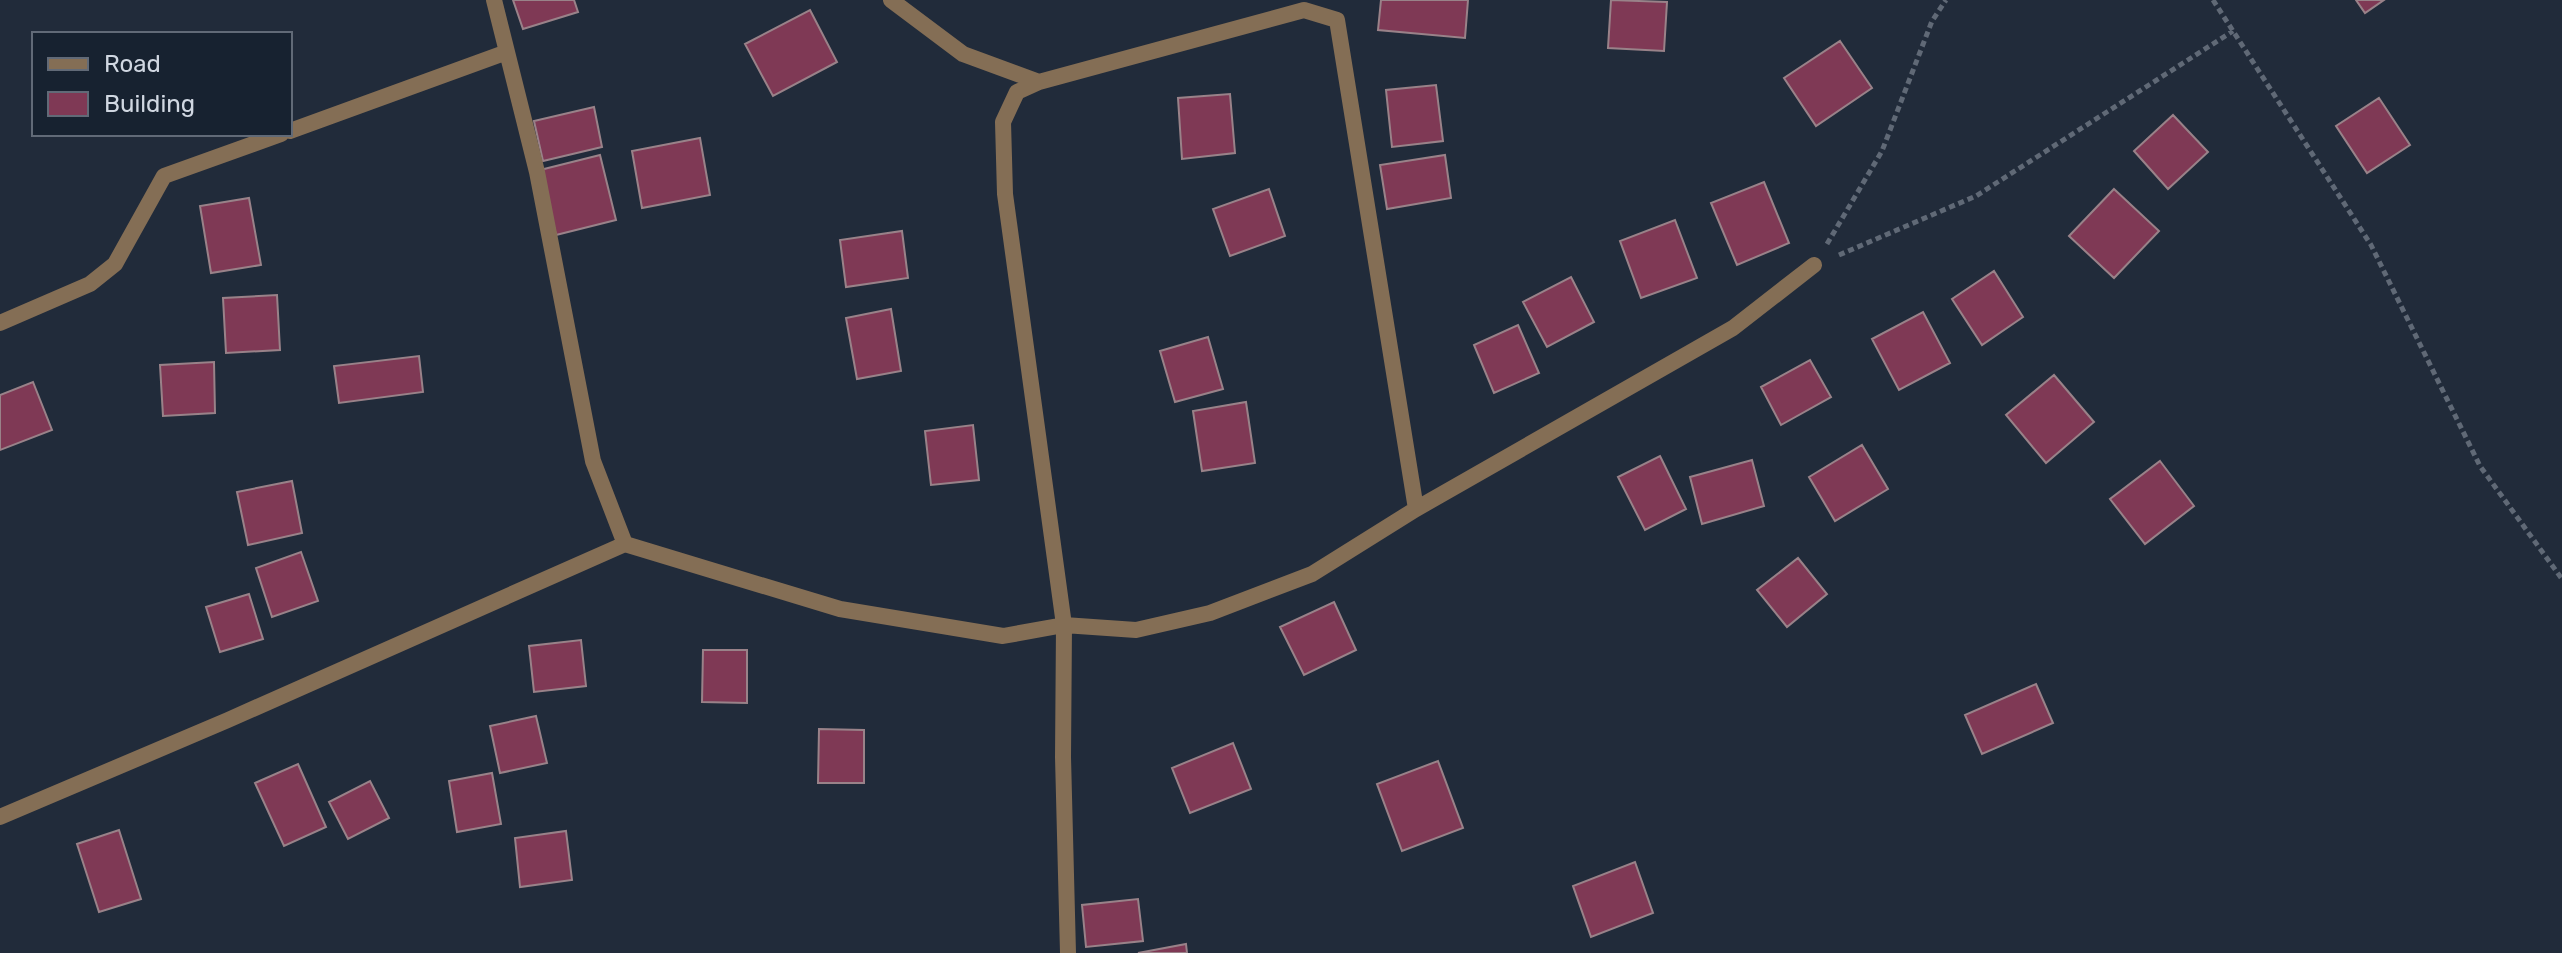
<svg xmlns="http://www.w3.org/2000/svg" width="2562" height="953" font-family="Rubik,sans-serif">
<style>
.building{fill:#7f3955;stroke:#998289;stroke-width:2}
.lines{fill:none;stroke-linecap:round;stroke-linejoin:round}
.path{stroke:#606976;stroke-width:5;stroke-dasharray:6 4;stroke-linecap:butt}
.minor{stroke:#846e55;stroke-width:16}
</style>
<rect width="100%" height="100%" fill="#212b3a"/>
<path class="building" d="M513,0H574L578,12L523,29Z
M1381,0H1468L1465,38L1378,30Z
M1611,0L1667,2L1664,51L1608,48Z
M2356,0H2384L2365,13Z
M810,10L837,62L773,96L745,44Z
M1840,41L1872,88L1816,126L1784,78Z
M1436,85L1443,141L1392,147L1386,90Z
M1230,94L1235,153L1182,159L1178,98Z
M2379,98L2410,145L2367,173L2336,126Z
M594,107L602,147L543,161L534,121Z
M2173,115L2208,152L2168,189L2134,151Z
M700,138L710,195L642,208L632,151Z
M600,155L616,220L556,235L540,170Z
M1445,155L1451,198L1387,209L1380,165Z
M1764,182L1789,243L1737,265L1711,203Z
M1269,189L1285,236L1230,256L1213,209Z
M2114,189L2159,231L2114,278L2069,236Z
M249,198L261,265L211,273L200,206Z
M1675,220L1697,278L1641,298L1620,241Z
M902,231L908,278L846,287L840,240Z
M1994,271L2023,317L1982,345L1952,299Z
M1571,277L1594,322L1547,347L1523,302Z
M277,295L280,350L226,353L223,298Z
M891,309L901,371L857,379L846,318Z
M1923,312L1950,363L1899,390L1872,339Z
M1518,325L1539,373L1494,393L1474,345Z
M1208,337L1223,389L1175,402L1160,351Z
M419,356L423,392L339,403L334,366Z
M1810,360L1831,397L1781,425L1761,387Z
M214,362L215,413L163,416L160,365Z
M2054,375L2094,422L2046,463L2006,415Z
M33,382L52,430L0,450V395Z
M1246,402L1255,463L1202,471L1193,411Z
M973,425L979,480L931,485L925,431Z
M1862,445L1888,489L1835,521L1809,477Z
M1660,456L1686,509L1645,530L1618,477Z
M1752,460L1764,506L1702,524L1690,477Z
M2160,461L2194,506L2145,544L2110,499Z
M292,481L302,533L248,545L237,492Z
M301,552L318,601L272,617L256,568Z
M1798,558L1827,594L1787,627L1757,590Z
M249,594L263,639L220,652L206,607Z
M1334,602L1356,650L1304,675L1280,627Z
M581,640L586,686L534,692L529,646Z
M703,650H747V703L702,702Z
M2036,684L2053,723L1982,754L1965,715Z
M536,716L547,763L500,773L490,726Z
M819,729L864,730V783H818Z
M1233,743L1251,789L1190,813L1172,768Z
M1438,761L1463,828L1402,851L1377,784Z
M298,764L326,827L284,846L255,783Z
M492,773L501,824L457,832L449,781Z
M370,781L389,818L348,839L329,802Z
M119,830L141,899L99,912L77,844Z
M566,831L572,880L520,887L515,838Z
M1635,862L1653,913L1591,937L1573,886Z
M1138,899L1143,941L1086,947L1082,905Z
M1186,944L1187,953H1138Z"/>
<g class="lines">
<path class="path" d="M2213,0L2371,245L2480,466L2562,579
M1827,244L1882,151L1932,21L1946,0
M1839,255L1976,196L2233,31"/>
<path class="minor" d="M494,0L537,172L593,461L625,544L840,609L1003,636L1064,625L1136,630L1210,613L1312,574L1416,509L1733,328L1814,265
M891,0L963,54L1039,82
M290,131L507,52
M0,323L90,284L115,264L164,176L281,134
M0,817L228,720L625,544
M1068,953L1063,757L1064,625L1005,194L1003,122L1017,92L1039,82L1304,10L1337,20L1416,509"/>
</g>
<rect x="32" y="32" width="260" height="104" fill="#172230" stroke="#616a77" stroke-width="2"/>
<rect x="48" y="58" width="40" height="12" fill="#846e55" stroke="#616a77" stroke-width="2"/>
<text x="104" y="72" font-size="24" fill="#d0d7e1">Road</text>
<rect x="48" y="92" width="40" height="24" fill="#7f3955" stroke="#616a77" stroke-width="2"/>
<text x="104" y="112" font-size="24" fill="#d0d7e1">Building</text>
</svg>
